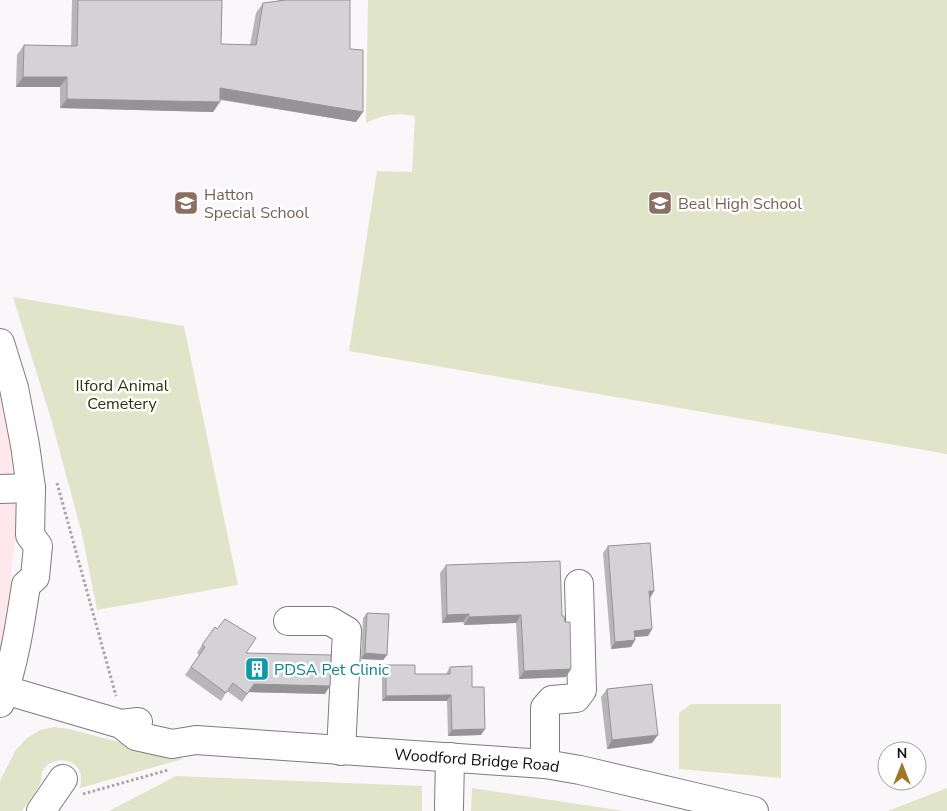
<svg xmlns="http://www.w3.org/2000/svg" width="947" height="811" font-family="'Nunito Sans',sans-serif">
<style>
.medical{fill:#fee8ed}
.green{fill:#e0e4c8}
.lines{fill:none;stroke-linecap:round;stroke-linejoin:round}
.minor-casing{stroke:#7e7b7e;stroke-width:30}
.path{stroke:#a7a5a8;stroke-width:3;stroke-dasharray:2.5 2.5;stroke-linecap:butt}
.minor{stroke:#fff;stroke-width:28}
.wall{fill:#b7b5b8}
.shaded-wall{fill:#959396}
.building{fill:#d5d2d6;stroke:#959396}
.labels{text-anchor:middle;stroke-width:5;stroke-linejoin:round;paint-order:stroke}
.education-label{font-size:16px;fill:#785e54;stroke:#fff;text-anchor:start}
.park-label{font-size:16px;fill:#2d3007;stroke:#fff}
.culture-label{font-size:16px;fill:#0d838f;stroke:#fff;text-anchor:start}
.street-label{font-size:16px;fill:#0f0e0f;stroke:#fff}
</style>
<rect width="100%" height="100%" fill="#faf7fb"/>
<path class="medical" d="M0,388L4,396L16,489V527L6,633L0,653Z"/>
<path class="green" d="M368,0H947V454L349,351L377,171L412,172L415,116C397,112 382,115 366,123Z
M13,297L184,326L238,585L97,610L82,534L51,419Z
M691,704H781V778L679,769V713Z
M54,727L69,729L183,759L80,788C82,778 82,771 74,764C64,757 49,760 43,770C41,773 42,777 41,781C37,791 28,802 22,811H0V781L15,751L27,738L40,730Z
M176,776L422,786V811H109Z
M472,788L624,811H471Z
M947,788V811H888Z"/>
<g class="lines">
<defs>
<g id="minor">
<path d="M0,343L14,388L25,445L31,488L30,535L38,546L35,577L26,585C20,625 14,665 0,703"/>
<path d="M0,489L31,488"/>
<path d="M288,621H330L347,631L341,751"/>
<path d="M5,690L121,724L138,722"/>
<path id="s1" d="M121,724L136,736L172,744L196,740L545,764L580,770L754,811"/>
<path d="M545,764V708L552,700L576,698L582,690L579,584"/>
<path d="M449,808L450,757"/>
<path d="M41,811L63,779"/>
</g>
</defs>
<use href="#minor" class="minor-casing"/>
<path class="path" d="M57,483L116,696
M83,794L168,770"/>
<use href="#minor" class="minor"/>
</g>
<path class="wall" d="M72,0H222L221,44L250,45L256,13L263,3L278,1V0H350V49L356,122L220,100L213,112L60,108V87H16L17,55L24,45L71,46L72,1Z
M608,546L654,591L650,598L652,629L648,636L635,637V640L631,647L611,649L603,553Z
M446,565L562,616L565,622L571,669L566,677L519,679L516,623L464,625L463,622L442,623L440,573Z
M367,613L387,655L383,660L361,659L363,618Z
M202,645L246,653L325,694L249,692L242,702L227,691L221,701L185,675L199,655L197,653Z
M386,665L415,674H446L450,667L472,687L481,735L448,736L447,701H382V671Z
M607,689L652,743L607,749L601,697Z"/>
<path class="shaded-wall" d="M23,77H67L60,87H16Z
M220,88L363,112L356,122L213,98Z
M67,99L220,102L213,112L60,108Z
M649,591H654L650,598Z
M469,614L463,622L442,623L447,615Z
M521,615L516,623L464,625L469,617Z
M652,629L648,636L630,637L634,631Z
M635,640L631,647L611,649L615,642Z
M365,653L387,655L383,660L361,659Z
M571,669L566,677L519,679L524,671Z
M254,684L330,686L325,694L249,692Z
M451,695L447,701H382L386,696Z
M485,729L481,735L448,736L452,730Z
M658,735L652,743L607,749L612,740Z"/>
<path class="building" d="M78,0H222L221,44L256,45L263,3L286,0H350V49L363,50V112L220,88V102L67,99V77H23L24,45L77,46Z
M650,543L654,591H649L652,629L634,631L635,640L615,642L608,546Z
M560,561L562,616H564L565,622H570L571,669L524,671L521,615L469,617V614L447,615L446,565Z
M367,613L389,614L387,655L365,653Z
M225,619L256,638L246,653L331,655L330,686L254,684L247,694L233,683L226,693L191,667L205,647L202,645L215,627L217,629Z
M386,665H415V674H450V667L472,666V687H484L485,729L452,730L451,695L386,696Z
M652,684L658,735L612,740L607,689Z"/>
<defs>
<symbol id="school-square" viewBox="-11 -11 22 22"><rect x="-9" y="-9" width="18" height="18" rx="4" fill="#8d6e63" stroke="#fff"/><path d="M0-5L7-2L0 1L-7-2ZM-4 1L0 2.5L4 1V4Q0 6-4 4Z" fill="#fff"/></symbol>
<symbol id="building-square" viewBox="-11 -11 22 22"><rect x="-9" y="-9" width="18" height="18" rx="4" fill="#0f9aa8" stroke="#fff"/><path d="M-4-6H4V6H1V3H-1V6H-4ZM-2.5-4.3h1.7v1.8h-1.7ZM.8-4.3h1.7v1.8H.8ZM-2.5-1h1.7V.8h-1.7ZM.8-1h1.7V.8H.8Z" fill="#fff"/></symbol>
</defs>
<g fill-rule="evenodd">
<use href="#school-square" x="172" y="189" width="28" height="28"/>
<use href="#school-square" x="646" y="189" width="28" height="28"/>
<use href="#building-square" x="243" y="655" width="28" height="28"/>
</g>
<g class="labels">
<g class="education-label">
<text x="204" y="200">Hatton<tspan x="204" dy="18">Special School</tspan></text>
<text x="678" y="209">Beal High School</text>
</g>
<g class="park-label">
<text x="122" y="391">Ilford Animal<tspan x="122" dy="18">Cemetery</tspan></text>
</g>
<g class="culture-label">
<text x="274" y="675">PDSA Pet Clinic</text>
</g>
<g class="street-label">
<text dy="6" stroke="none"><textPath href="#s1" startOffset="362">Woodford Bridge Road</textPath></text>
</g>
</g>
<g transform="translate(902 766)"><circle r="24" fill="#ffffff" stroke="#9f9f9f"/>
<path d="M0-4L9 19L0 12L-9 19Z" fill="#a07725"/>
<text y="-8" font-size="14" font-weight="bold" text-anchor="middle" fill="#0f0e0f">N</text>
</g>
</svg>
